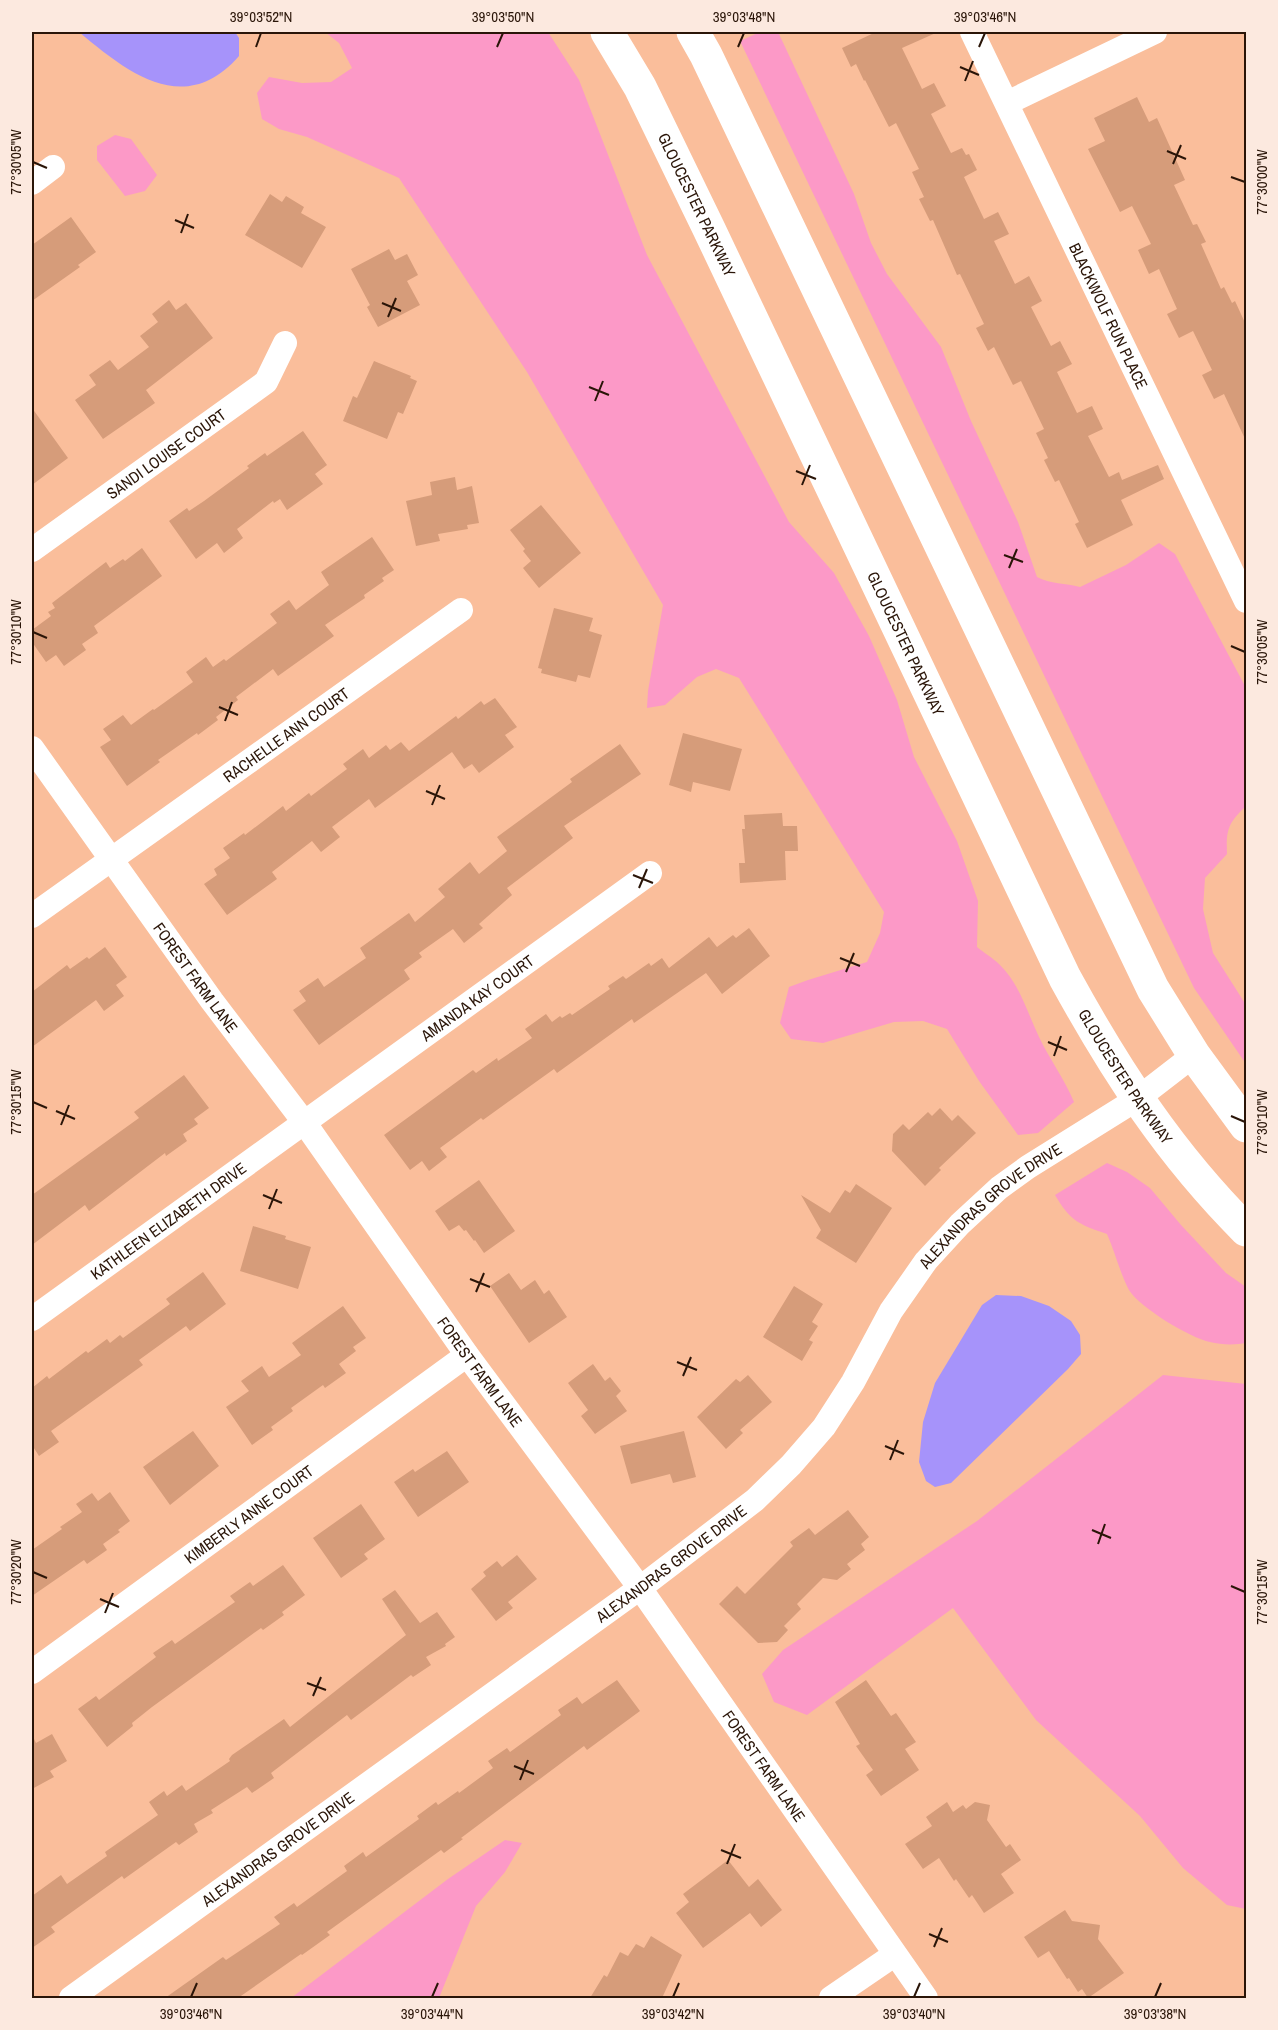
<svg xmlns="http://www.w3.org/2000/svg" width="1278" height="2030" font-family="'Archivo Narrow',sans-serif">
<style>
.green{fill:#fc99c7}
.water{fill:#a693fa}
.building{fill:#d69c7a}
.lines{fill:none;stroke-linecap:round;stroke-linejoin:round}
.minor{stroke:#fff;stroke-width:24}
.secondary{stroke:#fff;stroke-width:33}
.ticks{fill:none;stroke:#2a1508;stroke-width:2}
.labels{text-anchor:middle;stroke-width:4.5;stroke-linejoin:round;paint-order:stroke}
.street-label{font-size:16px;fill:#2a1508;stroke:#fce9df}
.neatline{fill:none;stroke:#2a1508;stroke-width:2}
.ticks-label{font-size:15px;text-anchor:middle;fill:#2a1508}
</style>
<rect width="100%" height="100%" fill="#fabe9b"/>
<path class="green" d="M325,32H548L579,80L647,255L708,370L789,522L834,573L869,636L897,700L914,757L957,841L978,901L977,947C984,953 993,958 999,964C1020,984 1027,1012 1039,1037C1050,1060 1064,1078 1074,1102L1038,1133L1018,1135L979,1081L947,1029L923,1021L894,1022L823,1043L791,1039L780,1023L789,987L808,980L867,962L880,933L884,912L739,678L716,669L697,677L665,705L647,708L648,691L663,605L527,372L399,178L307,137L279,129L262,119L257,93L269,77L302,83L331,82L352,68L339,43Z
M760,32L779,34L854,194L871,243L887,274L941,347L971,421L1018,522L1037,577C1050,584 1066,583 1080,587L1126,565L1159,543L1175,554L1246,688V806C1228,823 1226,830 1227,854L1205,878L1203,909L1213,953L1246,1005V1064L1194,988L740,41Z
M115,135L131,139L157,175L145,191L125,196L97,160V146Z
M1107,1163L1127,1172L1150,1188L1181,1225L1226,1273L1246,1287V1343C1236,1345 1221,1345 1210,1342C1190,1338 1139,1307 1129,1290C1120,1273 1115,1252 1107,1234C1080,1225 1070,1221 1055,1195Z
M1163,1375L1246,1384V1909L1227,1905L1183,1868L1140,1816L1036,1720L953,1608L807,1715L774,1702L762,1674L783,1650L977,1521Z
M505,1840L522,1843L505,1872L476,1906L439,1998H291L448,1879Z"/>
<path class="water" d="M79,32H235L239,38V56C185,118 128,73 79,32Z
M996,1295L1021,1296L1049,1306L1071,1321L1080,1335L1081,1354L1068,1369L951,1483L935,1487L926,1481L919,1462L923,1422L935,1383L982,1305Z"/>
<path class="building" d="M876,32H938L902,48L922,89L934,83L946,106L931,114L951,153L962,148L966,155L969,154L977,170L964,177L984,219L998,212L1009,234L994,241L1015,284L1029,276L1042,301L1031,307L1051,346L1060,341L1072,364L1057,372L1077,413L1092,406L1103,429L1088,436L1109,477L1119,472L1122,480L1158,465L1164,479L1121,500L1133,525L1087,548L1075,524L1079,522L1059,480L1055,482L1044,460L1048,458L1036,433L1044,429L1021,381L1013,385L994,347L988,351L976,328L984,324L960,274L957,275L933,220L930,221L919,199L924,197L912,172L919,169L896,123L889,127L865,80L864,81L856,64L851,67L842,48Z
M1137,97L1149,122L1157,118L1185,180L1174,185L1193,225L1197,224L1206,242L1201,244L1221,289L1224,287L1232,303L1235,301L1246,325V441L1224,394L1214,399L1202,375L1212,370L1193,331L1179,338L1167,314L1177,309L1159,269L1149,274L1138,250L1151,244L1132,206L1120,212L1088,149L1105,141L1094,118Z
M270,194L282,202L286,196L304,207L301,213L326,227L302,268L245,235Z
M71,217L96,252L78,265L80,267L32,301V245Z
M389,249L395,260L407,254L418,275L407,281L420,305L378,327L367,307L370,305L351,269Z
M169,300L176,310L186,303L213,338L146,390L155,403L103,439L75,400L96,385L89,375L110,360L118,370L149,347L140,336L158,322L152,314Z
M374,361L411,376L410,378L417,381L403,414L398,412L387,439L343,421L353,396L357,398Z
M32,408L68,458L32,485Z
M303,431L327,465L315,474L323,484L287,510L280,499L274,503L273,501L237,529L243,538L224,553L217,543L196,559L169,521L187,508L189,511L204,501L249,468L247,466L265,453L267,456Z
M455,477L457,490L472,486L479,523L467,525L468,529L438,534L440,541L416,546L406,501L432,495L430,482Z
M541,505L581,553L539,588L523,568L531,561L523,551L525,549L510,530Z
M372,537L394,570L382,578L384,581L364,595L365,598L325,625L334,636L278,676L273,669L236,697L238,700L216,717L218,720L198,735L197,733L158,760L160,762L127,786L100,747L111,740L103,729L123,715L131,725L153,709L154,710L193,682L186,672L206,657L213,667L224,659L226,661L277,623L270,614L289,600L296,610L329,585L321,572Z
M142,548L162,576L94,626L98,633L82,644L86,650L64,666L56,655L46,662L32,642V630L51,616L48,612L55,608L52,603L106,562L110,568L123,559L125,561Z
M554,608L593,618L589,631L602,635L590,678L578,675L576,682L541,673L542,669L538,668Z
M495,698L517,727L505,735L514,747L479,773L472,764L464,769L452,752L375,808L369,799L332,827L340,837L321,852L312,841L272,872L277,879L227,915L204,884L217,875L214,869L230,858L223,848L244,833L245,835L283,806L286,811L309,793L311,796L347,769L343,764L363,749L369,758L386,745L390,750L401,742L409,751L456,716L458,719L481,701L484,705Z
M683,733L742,749L730,791L693,782L691,792L669,785Z
M620,744L641,774L564,826L573,838L507,888L512,895L479,924L483,928L464,943L453,929L419,953L422,957L404,970L410,979L319,1045L293,1010L306,1001L299,991L318,978L324,987L366,958L360,948L409,913L415,922L445,897L438,889L470,862L479,874L507,851L497,837L572,782L570,779Z
M782,813L783,826H797L798,851H785L786,880L740,883L739,863H745L742,829H745L744,815Z
M749,928L770,956L722,994L706,973L634,1023L632,1019L557,1073L554,1069L483,1120L481,1118L440,1148L447,1157L429,1171L422,1161L410,1170L384,1135L473,1070L476,1073L497,1058L498,1061L532,1038L525,1029L546,1014L552,1022L560,1016L562,1018L570,1013L572,1015L610,989L608,986L623,976L626,979L649,963L651,966L662,958L669,968L709,937L717,947L733,935L736,938Z
M105,947L127,977L116,985L124,996L104,1011L96,1000L32,1047V992L67,965L70,969L87,957L89,959Z
M184,1075L209,1108L194,1119L198,1124L183,1134L187,1141L166,1156L165,1153L89,1211L85,1205L32,1245V1195L139,1118L134,1112Z
M940,1108L952,1121L958,1115L976,1133L939,1168L941,1170L925,1186L892,1151L893,1134L903,1124L909,1130L928,1112L932,1116Z
M479,1180L515,1231L484,1253L475,1240L474,1241L466,1230L464,1231L459,1225L449,1231L435,1211Z
M856,1184L892,1208L856,1263L816,1238L821,1230L801,1195L830,1213L845,1190L850,1193Z
M253,1226L286,1236L285,1239L311,1247L298,1289L240,1271Z
M203,1272L226,1304L190,1331L186,1326L139,1360L143,1365L51,1431L59,1442L39,1456L32,1445V1388L47,1376L49,1379L86,1351L88,1353L107,1339L110,1343L120,1335L123,1338L170,1304L166,1299Z
M509,1273L521,1290L535,1280L544,1294L549,1290L567,1317L529,1343L490,1286Z
M794,1286L823,1304L812,1322L818,1326L809,1340L813,1342L802,1361L763,1337Z
M343,1306L366,1338L353,1347L356,1351L339,1364L346,1373L325,1388L323,1385L291,1408L293,1411L271,1427L273,1430L252,1445L226,1407L249,1391L241,1381L262,1366L269,1377L301,1355L292,1343Z
M593,1364L605,1381L610,1377L621,1391L616,1396L627,1411L595,1434L581,1416L588,1410L568,1383Z
M748,1375L772,1402L740,1430L743,1433L726,1449L697,1417L736,1379L740,1382Z
M193,1431L219,1466L170,1505L143,1467Z
M684,1431L696,1477L673,1483L670,1474L631,1484L620,1446Z
M447,1451L469,1482L418,1517L394,1482L413,1469L415,1472Z
M110,1492L130,1521L118,1530L120,1532L103,1544L107,1550L87,1564L84,1560L32,1596V1550L62,1529L60,1527L82,1512L76,1504L92,1493L98,1501Z
M361,1504L385,1539L364,1554L368,1559L341,1578L313,1538Z
M848,1510L869,1537L861,1544L865,1550L847,1564L851,1569L837,1580L823,1578L797,1604L801,1609L784,1626L788,1630L777,1642L758,1643L719,1604L737,1586L745,1594L793,1546L790,1542L809,1528L815,1535Z
M517,1555L537,1579L508,1602L513,1608L496,1621L471,1589L486,1576L483,1572L497,1561L502,1567Z
M283,1565L305,1595L282,1612L284,1615L263,1630L261,1628L152,1707L132,1723L133,1726L107,1747L78,1709L96,1696L99,1700L156,1657L153,1653L172,1640L175,1644L235,1602L230,1596L250,1582L253,1586Z
M395,1590L420,1623L437,1612L455,1637L445,1644L446,1646L426,1657L431,1665L413,1677L411,1675L351,1720L347,1715L271,1773L274,1778L252,1793L247,1787L211,1810L213,1813L194,1824L198,1832L179,1845L176,1842L124,1879L122,1876L51,1927L55,1932L32,1948V1896L61,1875L67,1884L107,1856L105,1852L158,1815L149,1802L164,1791L167,1796L182,1785L186,1791L230,1761L229,1759L232,1755L284,1719L290,1727L406,1635L382,1599Z
M617,1680L640,1711L587,1750L584,1746L461,1838L463,1839L444,1853L441,1850L327,1932L330,1935L302,1955L301,1954L238,1998H165L223,1957L226,1960L280,1924L274,1917L294,1903L297,1907L347,1871L344,1866L363,1852L366,1857L419,1819L417,1816L436,1802L438,1805L458,1791L459,1793L493,1768L488,1761L507,1748L510,1752L561,1715L558,1710L577,1697L582,1704Z
M866,1680L891,1716L896,1713L916,1742L905,1749L919,1770L881,1796L866,1775L873,1770L856,1746L860,1744L835,1702Z
M52,1734L67,1761L50,1771L54,1777L32,1789V1735L36,1743Z
M947,1802L953,1812L963,1805L966,1809L975,1802L990,1805L987,1820L1006,1847L1010,1844L1021,1860L1001,1874L1014,1893L984,1913L972,1895L969,1898L956,1879L954,1881L939,1858L923,1869L905,1844L932,1826L926,1817Z
M728,1860L749,1887L758,1879L782,1910L761,1927L750,1913L703,1948L676,1913L689,1902L683,1894Z
M1065,1910L1072,1921L1100,1925L1098,1939L1124,1973L1088,1998L1082,1989L1078,1992L1069,1978L1067,1979L1049,1951L1038,1958L1024,1937Z
M651,1936L682,1955L662,1998H590L604,1975L607,1977L620,1952L628,1956L636,1944L644,1948Z"/>
<g class="lines">
<g class="minor">
<path id="s1" d="M972,32L1246,601"/>
<path d="M1007,103L1155,32"/>
<path d="M32,183L53,167"/>
<path id="s2" d="M32,550L266,382L285,343"/>
<path id="s3" d="M32,748L212,1001L304,1122L467,1355L640,1588L926,1998"/>
<path id="s4" d="M32,916L461,610"/>
<path id="s5" d="M32,1319L650,873"/>
<path id="s6" d="M32,1672L467,1355"/>
<path id="s7" d="M71,1998L640,1588L755,1500L791,1465L824,1427L853,1382L891,1311L926,1261L960,1224L999,1188L1028,1167L1137,1099L1194,1055"/>
<path d="M831,1998L894,1955"/>
</g>
<g class="secondary">
<path id="s8" d="M607,32L640,87L709,229L1065,978C1116,1071 1170,1154 1246,1230"/>
<path d="M693,32L706,55L1153,989L1194,1055L1246,1126"/>
</g>
</g>
<path class="ticks" d="M256,47L261,33M497,47L503,33M738,47L744,33M979,47L985,33M960,67L979,75M965,81L973,61M1167,151L1186,159M33,162L47,168M1173,164L1181,145M1231,177L1245,182M175,220L194,228M181,233L188,214M382,303L401,311M388,317L396,298M589,387L609,395M595,401L603,381M796,471L816,479M802,485L810,465M1004,555L1023,562M1009,568L1017,549M33,632L47,638M1231,646L1245,652M219,707L238,715M225,721L232,702M426,791L445,799M432,805L440,785M633,875L653,883M639,888L647,869M840,958L860,966M846,972L854,953M1048,1042L1067,1050M1054,1056L1061,1036M33,1102L47,1108M56,1111L75,1119M1231,1116L1245,1122M61,1125L69,1105M263,1195L282,1203M269,1209L277,1189M470,1279L490,1287M476,1292L484,1273M677,1362L697,1370M683,1376L691,1357M885,1446L904,1454M890,1460L898,1440M1092,1530L1111,1538M1098,1544L1105,1524M33,1572L47,1578M1231,1586L1245,1592M100,1599L119,1607M105,1613L113,1593M307,1683L326,1690M313,1696L321,1677M514,1766L534,1774M520,1780L528,1760M721,1850L741,1858M727,1864L735,1844M929,1934L948,1942M934,1947L942,1928M191,1997L197,1983M432,1997L438,1983M673,1997L679,1983M914,1997L920,1983M1155,1997L1161,1983"/>
<g class="labels">
<g class="street-label">
<text dy="6" stroke="none"><textPath href="#s8" startOffset="195">GLOUCESTER PARKWAY</textPath></text>
<text dy="6" stroke="none"><textPath href="#s1" startOffset="315">BLACKWOLF RUN PLACE</textPath></text>
<text dy="6" stroke="none"><textPath href="#s2" startOffset="165">SANDI LOUISE COURT</textPath></text>
<text dy="6" stroke="none"><textPath href="#s8" startOffset="681">GLOUCESTER PARKWAY</textPath></text>
<text dy="6" stroke="none"><textPath href="#s4" startOffset="312">RACHELLE ANN COURT</textPath></text>
<text dy="6" stroke="none"><textPath href="#s3" startOffset="282">FOREST FARM LANE</textPath></text>
<text dy="6" stroke="none"><textPath href="#s5" startOffset="549">AMANDA KAY COURT</textPath></text>
<text dy="6" stroke="none"><textPath href="#s8" startOffset="1167">GLOUCESTER PARKWAY</textPath></text>
<text dy="6" stroke="none"><textPath href="#s7" startOffset="1227">ALEXANDRAS GROVE DRIVE</textPath></text>
<text dy="6" stroke="none"><textPath href="#s5" startOffset="168">KATHLEEN ELIZABETH DRIVE</textPath></text>
<text dy="6" stroke="none"><textPath href="#s3" startOffset="768">FOREST FARM LANE</textPath></text>
<text dy="6" stroke="none"><textPath href="#s6" startOffset="268">KIMBERLY ANNE COURT</textPath></text>
<text dy="6" stroke="none"><textPath href="#s7" startOffset="741">ALEXANDRAS GROVE DRIVE</textPath></text>
<text dy="6" stroke="none"><textPath href="#s3" startOffset="1254">FOREST FARM LANE</textPath></text>
<text dy="6" stroke="none"><textPath href="#s7" startOffset="255">ALEXANDRAS GROVE DRIVE</textPath></text>
</g>
</g>
<rect width="1278" height="2030" fill="none" stroke="#fce9df" stroke-width="66"/>
<rect x="33" y="33" width="1212" height="1964" class="neatline"/>
<g class="ticks-label">
<text x="261" y="22">39°03'52"N</text>
<text x="503" y="22">39°03'50"N</text>
<text x="744" y="22">39°03'48"N</text>
<text x="985" y="22">39°03'46"N</text>
<text transform="translate(16 162) rotate(-90)" y="5">77°30'05"W</text>
<text transform="translate(1262 182) rotate(-90)" y="5">77°30'00"W</text>
<text transform="translate(16 632) rotate(-90)" y="5">77°30'10"W</text>
<text transform="translate(1262 652) rotate(-90)" y="5">77°30'05"W</text>
<text transform="translate(16 1102) rotate(-90)" y="5">77°30'15"W</text>
<text transform="translate(1262 1122) rotate(-90)" y="5">77°30'10"W</text>
<text transform="translate(16 1572) rotate(-90)" y="5">77°30'20"W</text>
<text transform="translate(1262 1592) rotate(-90)" y="5">77°30'15"W</text>
<text x="191" y="2019">39°03'46"N</text>
<text x="432" y="2019">39°03'44"N</text>
<text x="673" y="2019">39°03'42"N</text>
<text x="914" y="2019">39°03'40"N</text>
<text x="1155" y="2019">39°03'38"N</text>
</g>
</svg>
